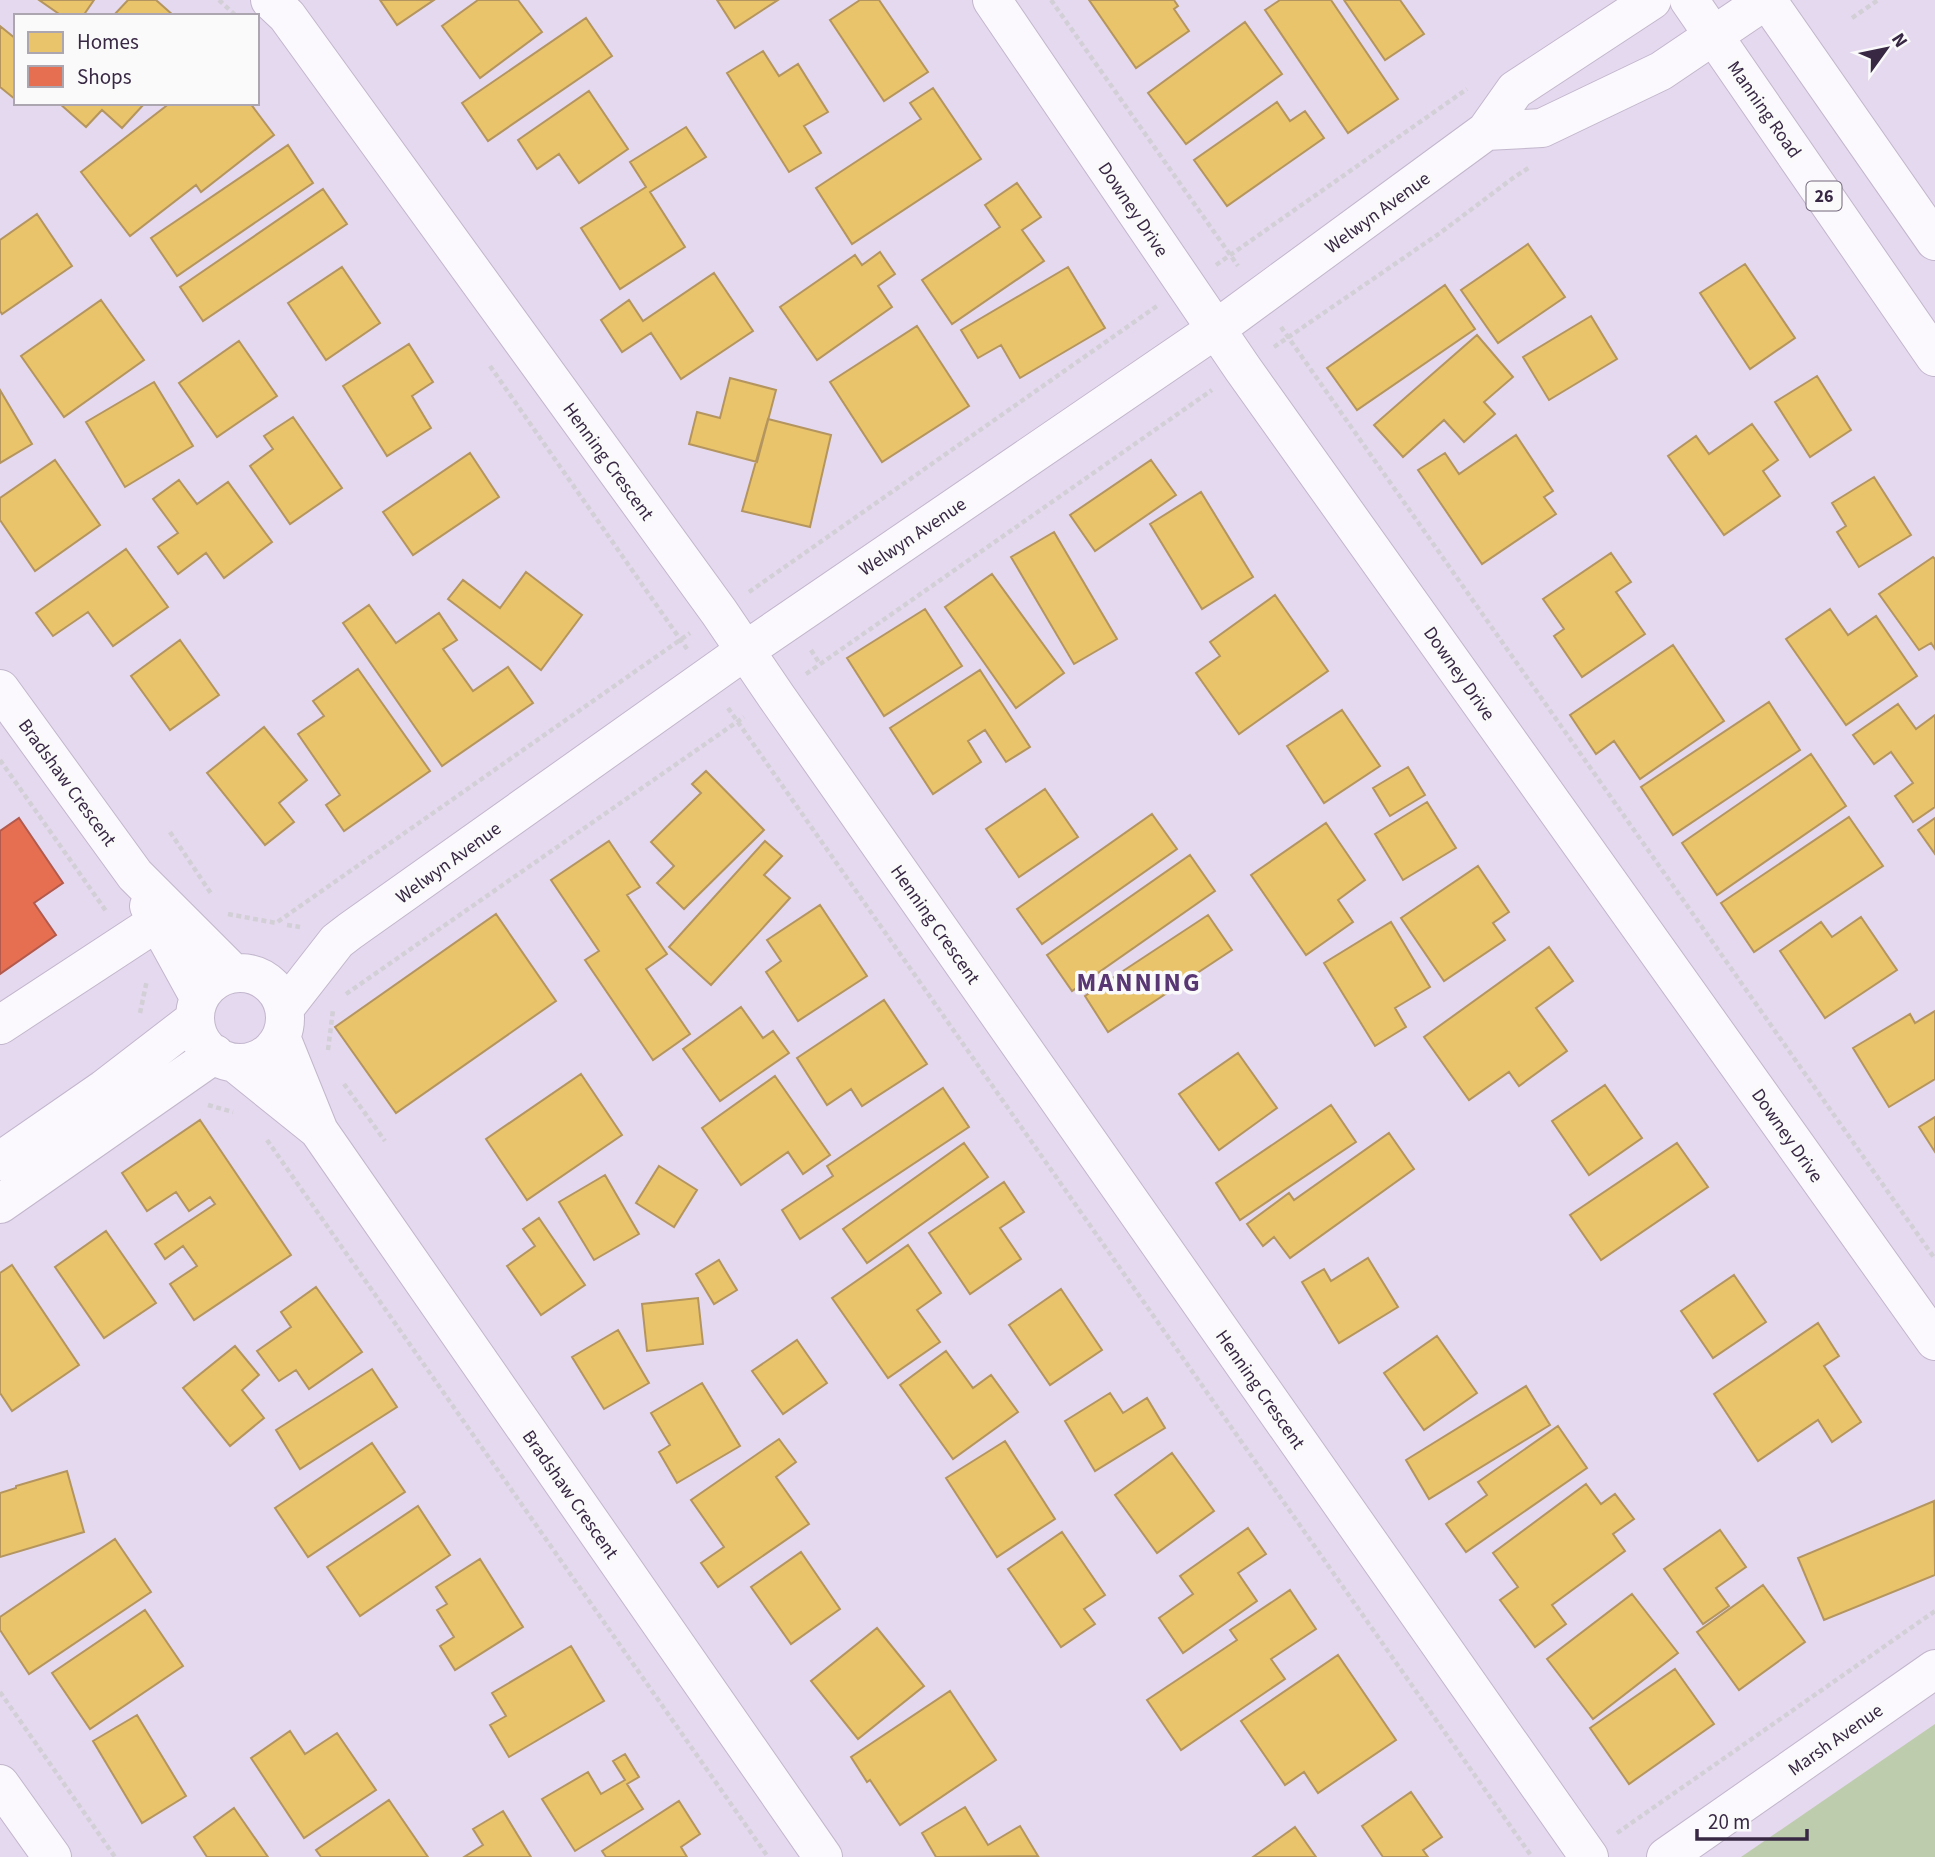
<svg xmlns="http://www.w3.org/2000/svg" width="1935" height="1857" font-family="'Source Sans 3',sans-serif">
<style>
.green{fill:#beccae}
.homes{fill:#e9c46a;stroke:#b4955f;stroke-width:2}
.shops{fill:#e76f51;stroke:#b25a4d;stroke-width:2}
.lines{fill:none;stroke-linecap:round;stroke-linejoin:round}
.minor-casing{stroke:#c2b6cd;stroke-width:40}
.major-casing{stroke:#c2b6cd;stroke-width:40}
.path{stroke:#d2cfd6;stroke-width:4.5;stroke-dasharray:5 3.5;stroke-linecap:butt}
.minor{stroke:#fbf9fd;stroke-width:38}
.major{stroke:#fbf9fd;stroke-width:38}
.labels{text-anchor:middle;stroke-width:7;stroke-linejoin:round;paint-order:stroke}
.shield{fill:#fafafa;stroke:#72677b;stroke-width:2}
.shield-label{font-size:18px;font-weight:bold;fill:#382844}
.street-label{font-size:19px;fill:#382844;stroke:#fafafa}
.district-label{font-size:26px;font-weight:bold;letter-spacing:2px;fill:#593773;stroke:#fafafa}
</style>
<rect width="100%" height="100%" fill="#e5d9ef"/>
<path class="green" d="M1935,1724V1857H1741Z"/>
<path class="homes" d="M39,0H94L83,16H62Z
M128,0H156L174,16H113Z
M380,0H434L397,25Z
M478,0H518L542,32L480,78L442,26Z
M717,0H778L735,28Z
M860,0H879L928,72L884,101L830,20Z
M1089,0H1174L1178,6L1174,9L1189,31L1136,68Z
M1280,0H1331L1398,99L1348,133L1265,10Z
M1344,0H1400L1424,34L1385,60Z
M586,18L612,56L488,141L462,103Z
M1245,22L1282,74L1186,144L1148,93Z
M0,26L16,39V100L0,87Z
M763,51L779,76L798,64L828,112L804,126L821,153L789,172L727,73Z
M933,88L981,159L852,244L816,188L921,119L910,103Z
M589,91L628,149L579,183L559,154L537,169L518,140Z
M1277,102L1290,121L1305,111L1324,138L1227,206L1194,160Z
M59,103H145L122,128L102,110L86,127Z
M170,103H250L274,135L201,192L196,185L130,236L81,172Z
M686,127L706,157L650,192L685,247L620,289L581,228L646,187L630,162Z
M288,145L313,183L177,276L151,238Z
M1017,183L1041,217L1022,230L1044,261L952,324L922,280L1000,227L985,205Z
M323,189L347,224L203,321L180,287Z
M37,214L72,266L2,314L0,311V240Z
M1528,244L1565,297L1498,343L1461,290Z
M880,252L895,274L878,286L892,307L817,360L780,307L855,255L862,265Z
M1745,264L1795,338L1750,369L1700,293Z
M342,267L380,323L326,360L288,303Z
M1068,267L1105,328L1020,378L1001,345L978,358L961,330Z
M714,273L753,331L681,379L651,333L622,352L601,320L629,300L643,321Z
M1445,285L1475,329L1357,410L1327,368Z
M101,300L144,360L64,417L21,356Z
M1591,316L1617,359L1549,400L1523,357Z
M917,326L969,406L882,462L830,382Z
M1477,335L1513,377L1484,402L1495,414L1464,442L1444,420L1403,457L1374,425Z
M239,341L277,396L217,437L179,383Z
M409,344L433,382L412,396L431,428L387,456L343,386Z
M1817,376L1851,430L1810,457L1775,402Z
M730,378L776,390L757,462L689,444L697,412L720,418Z
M154,382L193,446L125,487L86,422Z
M0,390L32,444L0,463Z
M293,417L342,488L290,524L250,466L273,449L264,436Z
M768,419L831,435L810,527L742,511Z
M1752,424L1778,460L1763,471L1780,496L1724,535L1668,456L1696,436L1709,454Z
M1516,435L1553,491L1544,497L1556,514L1482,564L1418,470L1445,453L1459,474Z
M470,453L499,497L413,555L383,512Z
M55,460L100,525L35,571L0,520V498Z
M1151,460L1176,495L1095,551L1070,515Z
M1874,477L1911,535L1859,567L1837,532L1846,526L1832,503Z
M179,480L197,504L228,482L272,542L224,578L206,553L178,574L158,547L178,533L153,499Z
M1201,492L1253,577L1202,609L1150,524Z
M1054,532L1117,639L1074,664L1011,557Z
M126,549L168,607L113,646L88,612L53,636L36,613Z
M1611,553L1631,582L1616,592L1645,634L1582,677L1554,636L1564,629L1543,599Z
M1933,557L1935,559V649L1931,643L1919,650L1879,594Z
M526,572L582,615L541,670L448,599L463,580L500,608Z
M992,574L1064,673L1016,708L945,607Z
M1275,595L1328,671L1239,734L1196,673L1220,656L1210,642Z
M369,605L396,643L439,613L457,640L443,649L473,691L508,667L533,703L442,766L343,623Z
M925,609L962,666L884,716L847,658Z
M1830,609L1848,635L1876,616L1917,676L1846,725L1786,639Z
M180,640L219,695L170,730L131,676Z
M1673,645L1724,721L1640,779L1614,741L1596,754L1570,715Z
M358,669L430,771L344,831L326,805L340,795L298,734L324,716L313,701Z
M980,670L1030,747L1006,762L985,730L968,741L981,762L933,794L890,728Z
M1769,702L1800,750L1673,835L1641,787Z
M1898,704L1916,729L1935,715V807L1913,822L1895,796L1913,783L1891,752L1874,764L1853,735Z
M1342,710L1380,766L1324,803L1287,746Z
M264,727L307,780L279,803L294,822L265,845L207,773Z
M1811,754L1846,806L1717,895L1682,843Z
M1408,767L1425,795L1390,816L1373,788Z
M706,771L764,830L684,909L657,883L674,866L651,842L701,793L692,784Z
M1045,789L1078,837L1019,877L986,829Z
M1427,802L1456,848L1403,880L1375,834Z
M1152,814L1177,849L1042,944L1017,909Z
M1849,817L1883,866L1754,952L1721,903Z
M1935,818V854L1918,830Z
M1326,823L1365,880L1338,900L1353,922L1306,955L1251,875Z
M609,841L640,887L627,895L667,954L646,969L690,1034L653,1060L585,960L599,951L551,880Z
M765,841L782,856L764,875L790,898L711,985L669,947Z
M1190,855L1215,891L1072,991L1047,955Z
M1478,866L1509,912L1493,923L1505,940L1444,981L1401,918Z
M820,905L867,976L798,1021L766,972L781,961L767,940Z
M496,914L556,1001L396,1113L335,1027Z
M1208,915L1232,950L1108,1032L1085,996Z
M1861,917L1897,970L1825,1018L1780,951L1821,922L1832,937Z
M1391,922L1430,987L1395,1008L1406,1027L1375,1046L1324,963Z
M1549,947L1573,981L1536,1008L1567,1051L1519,1086L1509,1072L1469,1100L1424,1037Z
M884,1000L927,1064L862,1106L851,1089L827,1105L797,1058Z
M741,1007L763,1038L773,1031L789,1053L720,1101L683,1049Z
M1935,1011V1079L1889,1107L1853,1048L1910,1014L1915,1023Z
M1238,1053L1277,1108L1219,1150L1179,1094Z
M581,1074L622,1135L527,1200L486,1139Z
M775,1076L830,1155L803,1174L788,1152L741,1185L702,1128Z
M1605,1085L1642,1138L1589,1175L1552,1121Z
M943,1088L969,1127L800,1239L782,1210L833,1176L827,1166Z
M1331,1105L1356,1142L1240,1220L1216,1183Z
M1935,1117V1152L1919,1127Z
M200,1120L291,1255L194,1320L170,1284L197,1266L183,1246L165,1259L155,1244L215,1204L210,1197L189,1211L176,1192L147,1211L122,1173Z
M1389,1133L1414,1169L1290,1258L1274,1237L1263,1246L1247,1224L1289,1193L1294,1200Z
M964,1143L988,1177L867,1263L843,1229Z
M1677,1143L1708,1187L1601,1260L1570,1215Z
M659,1166L697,1190L674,1227L636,1203Z
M605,1175L639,1234L594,1260L559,1202Z
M1004,1182L1024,1212L1000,1228L1021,1259L970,1294L929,1233Z
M539,1218L585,1285L541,1315L507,1266L535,1246L523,1229Z
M106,1231L156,1303L104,1338L55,1267Z
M908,1245L941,1293L917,1310L940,1342L888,1378L832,1298Z
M1368,1258L1398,1307L1339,1343L1302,1282L1324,1269L1331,1281Z
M719,1260L737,1290L714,1304L696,1274Z
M12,1265L79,1365L12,1411L0,1393V1273Z
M1734,1275L1766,1322L1713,1358L1681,1311Z
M316,1287L362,1352L309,1389L296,1370L279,1381L257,1351L291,1327L281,1312Z
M1061,1289L1102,1350L1050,1385L1009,1325Z
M698,1298L703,1344L647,1351L642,1304Z
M1818,1323L1839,1356L1824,1366L1861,1422L1832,1442L1818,1420L1758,1461L1714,1394Z
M618,1330L649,1383L604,1409L572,1357Z
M1437,1336L1477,1393L1424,1430L1384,1373Z
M797,1340L827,1383L783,1414L752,1371Z
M235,1346L259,1375L242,1390L264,1418L230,1446L183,1388Z
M946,1351L973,1388L991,1375L1018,1412L953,1459L900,1385Z
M372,1369L397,1407L300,1469L276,1430Z
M702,1383L740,1446L677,1483L659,1452L670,1445L651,1413Z
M1526,1386L1550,1425L1429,1499L1406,1460Z
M1110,1393L1123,1413L1147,1398L1165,1428L1095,1471L1065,1421Z
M1558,1426L1587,1468L1466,1552L1446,1524L1487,1495L1478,1482Z
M779,1439L796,1462L776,1477L809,1524L718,1587L701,1563L724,1547L691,1500Z
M1005,1441L1055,1519L997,1557L946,1478Z
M372,1443L405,1492L308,1557L275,1508Z
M1172,1453L1214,1511L1157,1553L1115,1495Z
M67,1471L84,1532L0,1557V1493L16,1488V1486Z
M1586,1484L1601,1504L1615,1494L1634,1519L1613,1534L1625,1551L1552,1605L1566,1624L1535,1647L1500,1600L1518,1587L1493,1553Z
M1934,1501L1935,1575L1824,1620L1798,1558Z
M418,1506L450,1555L360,1616L327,1567Z
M1248,1528L1266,1554L1238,1573L1257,1601L1183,1653L1159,1618L1193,1594L1180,1576Z
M1720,1530L1746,1567L1716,1588L1729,1606L1703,1624L1664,1569Z
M1062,1532L1105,1595L1084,1609L1095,1624L1061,1647L1008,1569Z
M115,1539L151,1592L29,1674L0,1630V1617Z
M801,1552L840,1609L791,1644L751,1587Z
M480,1559L523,1627L455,1670L440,1646L454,1637L437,1610L447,1604L436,1587Z
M1763,1585L1805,1642L1739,1690L1697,1632Z
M1290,1590L1316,1629L1271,1659L1285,1679L1181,1750L1147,1700L1237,1640L1230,1630Z
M1632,1594L1678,1653L1593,1719L1547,1659Z
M145,1610L183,1666L90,1729L52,1673Z
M877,1628L924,1686L858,1739L811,1681Z
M571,1646L604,1701L509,1757L490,1725L506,1716L492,1693Z
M1338,1655L1396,1740L1318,1793L1304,1772L1285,1785L1241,1721Z
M1675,1669L1714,1724L1629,1784L1590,1728Z
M950,1691L996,1760L900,1825L870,1780L867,1782L851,1757Z
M137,1715L186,1796L142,1823L93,1741Z
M290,1731L305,1754L337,1733L376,1790L304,1838L251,1758Z
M625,1754L639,1777L627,1784L643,1809L575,1851L542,1799L588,1772L601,1794L625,1780L613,1761Z
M1411,1792L1442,1837L1423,1850L1428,1857H1383L1362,1826Z
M389,1800L428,1857H321L316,1850Z
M679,1801L700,1834L681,1847L687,1857H606L602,1851Z
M965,1807L988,1845L1020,1826L1038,1856L936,1857L922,1833Z
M234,1808L268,1857H207L194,1837Z
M503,1811L531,1857H464L483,1845L473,1829Z
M1295,1827L1316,1857H1253Z"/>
<path class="shops" d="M19,818L63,883L34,903L56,935L0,974V831Z"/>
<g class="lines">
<defs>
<path id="minor" d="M270,0L287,16L719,612L776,696L1589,1857
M992,0L1243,369L1935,1341
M1486,131L1542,128L1661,71L1766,0
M0,689L135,875L233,973
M149,906L199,997
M195 1018a45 45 0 1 1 90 0a45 45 0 1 1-90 0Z
M284,1009L337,941L350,931L746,650L1216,329L1486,131L1515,90L1652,0
M0,1025L157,922
M281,1037L319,1131L823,1857
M235,1063L317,1129
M0,1161L104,1089L195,1019
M0,1204L215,1054
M0,1784L52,1857
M1666,1857L1935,1669"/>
<path id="major" d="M1689,0L1935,357
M1767,0L1935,241"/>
</defs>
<use href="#minor" class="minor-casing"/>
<use href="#major" class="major-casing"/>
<path class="path" d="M219,0L235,15
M1051,0L1238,266
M1852,18L1878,0
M1216,265L1467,89
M1281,327L1935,1259
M1274,347L1440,233L1513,178L1530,167
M490,366L687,649
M749,592L1157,306
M811,650L820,664
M806,674L1212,390
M728,708L1532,1857
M0,760L106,911
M170,832L212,895
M228,914L276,923L690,633
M287,925L300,927
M346,994L744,717
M140,1013L147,980
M328,1050L333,1010
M344,1084L385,1141
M208,1105L233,1112
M267,1140L768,1857
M0,1692L115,1857
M1617,1833L1935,1611"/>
<use href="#minor" class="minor"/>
<use href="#major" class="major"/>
</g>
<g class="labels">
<rect class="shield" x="1806.5" y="181.5" width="35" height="29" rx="5"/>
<g class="shield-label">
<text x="1824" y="202">26</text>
</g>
<g class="street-label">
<text transform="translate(1765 109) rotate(55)" y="7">Manning Road</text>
<text transform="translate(1134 209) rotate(56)" y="7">Downey Drive</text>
<text transform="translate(1377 212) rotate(-36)" y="7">Welwyn Avenue</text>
<text transform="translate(609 461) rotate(54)" y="7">Henning Crescent</text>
<text transform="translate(912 536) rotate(-34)" y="7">Welwyn Avenue</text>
<text transform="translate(1460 673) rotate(55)" y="7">Downey Drive</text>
<text transform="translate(68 782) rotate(54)" y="7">Bradshaw Crescent</text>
<text transform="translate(448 862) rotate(-36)" y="7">Welwyn Avenue</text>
<text transform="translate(936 924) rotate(55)" y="7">Henning Crescent</text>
<text transform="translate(1788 1135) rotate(55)" y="7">Downey Drive</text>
<text transform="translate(1261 1389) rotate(55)" y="7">Henning Crescent</text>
<text transform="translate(571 1494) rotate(55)" y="7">Bradshaw Crescent</text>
<text transform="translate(1835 1739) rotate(-35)" y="7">Marsh Avenue</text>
</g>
<g class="district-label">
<text x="1139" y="991">MANNING</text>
</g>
</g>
<rect x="14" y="14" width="245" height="91" fill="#fafafa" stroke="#aca6b1" stroke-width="2"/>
<rect x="28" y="32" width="35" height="21" fill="#e9c46a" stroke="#aca6b1" stroke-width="2"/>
<text x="77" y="49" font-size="21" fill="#382844">Homes</text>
<rect x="28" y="66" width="35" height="21" fill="#e76f51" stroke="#aca6b1" stroke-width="2"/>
<text x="77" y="84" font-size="21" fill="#382844">Shops</text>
<g transform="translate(1886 49) rotate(57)" stroke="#fafafa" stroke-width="5" paint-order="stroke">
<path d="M0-5L12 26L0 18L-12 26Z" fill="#382844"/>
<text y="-10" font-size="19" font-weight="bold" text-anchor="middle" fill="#382844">N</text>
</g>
<path d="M1697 1829v10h110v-10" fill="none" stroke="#382844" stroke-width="3.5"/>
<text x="1708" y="1829" font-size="21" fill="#382844" stroke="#fafafa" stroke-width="5" paint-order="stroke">20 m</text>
</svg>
